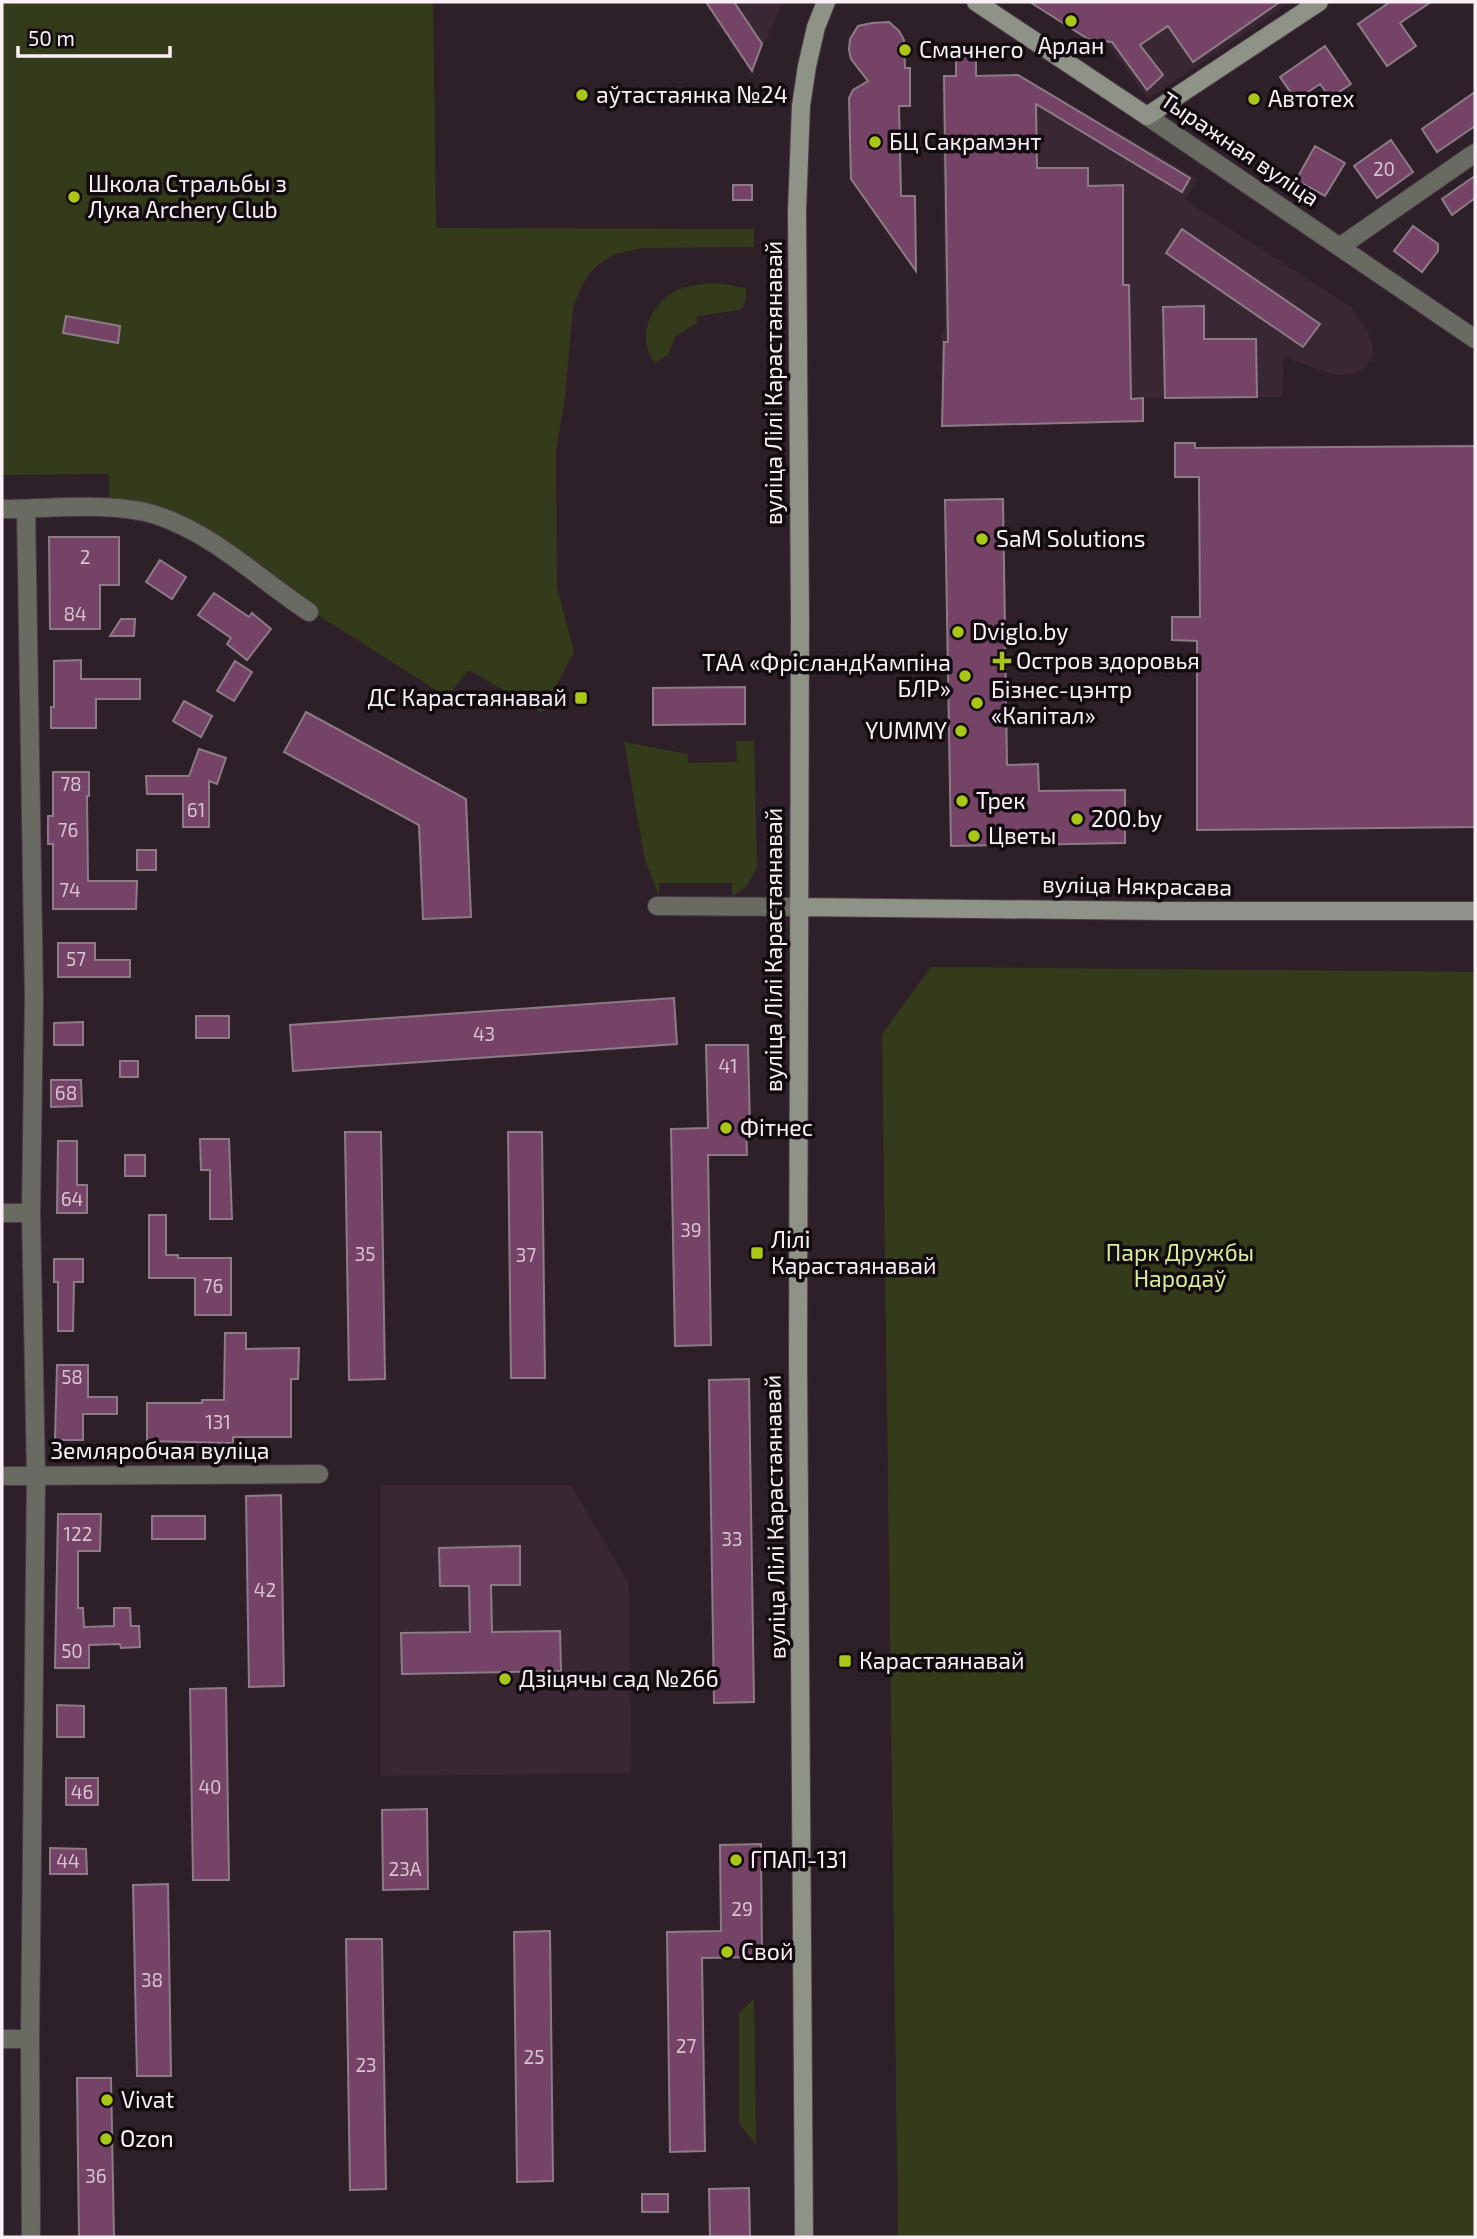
<svg xmlns="http://www.w3.org/2000/svg" width="1477" height="2239" font-family="'Exo 2',sans-serif">
<style>
.built{fill:#3a2734}
.green{fill:#343b1a}
.building{fill:#744365;stroke:#8d7c87;stroke-width:2}
.lines{fill:none;stroke-linecap:round;stroke-linejoin:round}
.street-casing{stroke:#4b3d46;stroke-width:20}
.secondary-casing{stroke:#4b3d46;stroke-width:20}
.street{stroke:#696b63;stroke-width:18}
.secondary{stroke:#8f9387;stroke-width:18}
.poi-dot{fill:#aac718;stroke:#120c10;stroke-width:2.5}
.labels{text-anchor:middle;stroke-width:7;stroke-linejoin:round;paint-order:stroke}
.number-label{font-size:19px;fill:#d8c5d2}
.poi-label{font-size:23px;fill:#faf0f6;stroke:#120c10;text-anchor:start}
.street-label{font-size:23px;fill:#faf0f6;stroke:#120c10}
.park-label{font-size:23px;fill:#d8ec97;stroke:#120c10}
</style>
<rect width="100%" height="100%" fill="#2e2029"/>
<path class="built" d="M706,2H783L752,71Z
M1077,2H1291L1148,99Z
M1019,74L1198,179L1185,200L1351,307L1368,332L1373,346V357L1365,368L1352,374L1334,375L1284,357L1282,397L1143,398V421L942,426L941,334L945,329L942,75Z
M381,1485H571L629,1584L631,1773L381,1776Z"/>
<path class="green" d="M2,2H433L436,228L754,229V247L643,248L615,254L599,264L588,275L580,289L573,308L565,397L556,450L557,587L574,652L542,713L469,670L447,697L310,610L227,549L110,506L109,474L2,475Z
M716,283L746,288V300L741,310L697,316V323L675,337L668,355L655,363C635,338 651,302 678,290C690,285 703,284 716,283Z
M736,741H754L757,868L746,887L732,896V883H659V896L645,860L624,742L688,754V763L737,762Z
M931,967L1475,972V2237H898L882,1034Z
M754,1999L756,2145L739,2123V2013Z"/>
<path class="building" d="M706,2H734L762,44L752,71Z
M1030,2H1280L1193,62L1168,26L1140,45L1163,75L1147,90L1112,42L1088,39Z
M1390,2H1431L1400,23L1416,46L1387,66L1358,24Z
M889,22L899,31L904,40L905,68H910V106H899L901,196H915L916,271L851,179L849,98L853,90L868,81L851,59L849,50L850,39L858,26L872,23Z
M976,46V76L1018,75L1190,178L1182,192L1036,104L1037,168H1088V186L1123,185V285H1129L1131,399L1143,398V421L942,426L944,342H948L944,76H956V47Z
M1325,46L1351,84L1330,98L1320,84L1296,100L1280,77Z
M1475,92V126L1437,152L1422,129Z
M1391,140L1413,172L1377,198L1354,166Z
M1315,146L1345,163L1325,196L1296,180Z
M1475,176V198L1452,215L1442,199Z
M733,185H752V200H733Z
M1413,226L1438,244V251L1422,272L1394,251Z
M1182,229L1320,324L1303,347L1166,253Z
M1204,306V339H1256L1257,397L1165,398L1163,307Z
M66,316L120,326L118,343L63,333Z
M1175,443H1195V448L1475,446V827L1197,830V641L1172,640V617H1200L1199,477H1175Z
M1003,499L1007,765L1038,764L1039,791L1125,790V843L951,846L945,500Z
M49,537H119V585H100V629H50Z
M160,560L186,577L172,599L146,582Z
M214,593L249,617L252,613L271,629L247,660L227,644L231,638L198,615Z
M121,619H135L134,636H110Z
M81,660V679H140V699H96V728H51V707H54V661Z
M235,661L252,672L234,701L217,691Z
M745,687V724L653,725V688Z
M184,701L212,716L201,737L173,721Z
M306,712L466,799L471,917L423,919L419,825L284,752Z
M199,749L226,758L217,784L209,781V827H183V794H147L146,776H189Z
M53,772H89V796H87L88,881H137L136,909H53V844H48V816H53Z
M137,850H156V870H137Z
M58,943H95V960H130V977H58Z
M674,998L677,1044L293,1071L290,1025Z
M196,1016H229V1038H196Z
M83,1022V1045H54V1023Z
M706,1045H748L750,1127H746L747,1155H708L711,1345L675,1346L671,1129L708,1128Z
M120,1061H138V1077H120Z
M51,1080H81L82,1106L51,1107Z
M345,1132H381L385,1379L349,1380Z
M508,1132H542L545,1378H511Z
M200,1139H229L232,1219H210V1170H201Z
M58,1141H77V1185H87V1213H57Z
M125,1155H145V1176H125Z
M149,1215H166V1255H178V1258H231V1315H195V1278H149Z
M54,1259H83V1282H74L73,1331H58V1282H54Z
M225,1333H246V1349L299,1348L298,1379H291V1437H233V1443L147,1441V1403H202V1400H224Z
M57,1365H88V1397H117V1414H83V1440H55Z
M749,1379L754,1702L714,1703L709,1380Z
M281,1495L284,1686L249,1687L246,1496Z
M58,1514H101L100,1551H78V1608H83L84,1627L114,1626V1608H130L131,1626H139L140,1647L121,1648L120,1644L89,1645V1668H55Z
M152,1516H205V1539H152Z
M520,1546V1585H491L492,1632L560,1631L561,1671L402,1674L401,1633L470,1632L469,1586H440L439,1548Z
M226,1688L229,1880H193L190,1689Z
M57,1705L84,1706V1737H57Z
M66,1778H98V1805H66Z
M427,1809L428,1889L383,1890L382,1810Z
M761,1844L762,1957L702,1958L705,2151L670,2152L667,1932L721,1931L720,1845Z
M50,1848L86,1849L87,1874H50Z
M168,1884L171,2076H137L133,1885Z
M550,1931L553,2181L517,2182L514,1932Z
M346,1939H382L386,2189L350,2190Z
M77,2078H111L114,2237H79Z
M749,2188L750,2237H710L709,2189Z
M642,2194H668V2212H642Z"/>
<g class="lines">
<defs>
<path id="street" d="M1147,116L1475,339
M1341,246L1475,153
M2,509C47,509 113,501 156,515C214,534 259,579 309,612
M26,509L34,998L31,1213L36,1476L30,2039L31,2237
M657,906L799,907
M2,1213H31
M2,1476L319,1474
M2,2039H30"/>
<path id="secondary" d="M976,2L1147,116L1319,2
M799,907L1165,911H1475
M804,2237L798,1360L800,619L797,211L801,106L807,66L816,27L826,2"/>
</defs>
<use href="#street" class="street-casing"/>
<use href="#secondary" class="secondary-casing"/>
<use href="#street" class="street"/>
<use href="#secondary" class="secondary"/>
</g>
<g class="poi-dot">
<circle cx="1071" cy="21" r="7"/>
<circle cx="905" cy="50" r="7"/>
<circle cx="582" cy="95" r="7"/>
<circle cx="1254" cy="99" r="7"/>
<circle cx="875" cy="142" r="7"/>
<circle cx="74" cy="197" r="7"/>
<circle cx="982" cy="539" r="7"/>
<circle cx="958" cy="632" r="7"/>
<path d="M998.5 650.5h7v7h7v7h-7v7h-7v-7h-7v-7h7z"/>
<circle cx="965" cy="676" r="7"/>
<rect x="574" y="691" width="14" height="14" rx="3.5"/>
<circle cx="977" cy="703" r="7"/>
<circle cx="961" cy="731" r="7"/>
<circle cx="962" cy="801" r="7"/>
<circle cx="1077" cy="819" r="7"/>
<circle cx="974" cy="836" r="7"/>
<circle cx="726" cy="1128" r="7"/>
<rect x="750" y="1246" width="14" height="14" rx="3.5"/>
<rect x="838" y="1654" width="14" height="14" rx="3.5"/>
<circle cx="505" cy="1679" r="7"/>
<circle cx="736" cy="1860" r="7"/>
<circle cx="727" cy="1952" r="7"/>
<circle cx="107" cy="2100" r="7"/>
<circle cx="106" cy="2139" r="7"/>
</g>
<g class="labels">
<g class="number-label">
<text x="1384" y="176">20</text>
<text x="85" y="564">2</text>
<text x="75" y="621">84</text>
<text x="71" y="791">78</text>
<text x="196" y="817">61</text>
<text x="68" y="837">76</text>
<text x="70" y="897">74</text>
<text x="76" y="966">57</text>
<text x="484" y="1041">43</text>
<text x="728" y="1073">41</text>
<text x="66" y="1100">68</text>
<text x="72" y="1206">64</text>
<text x="691" y="1237">39</text>
<text x="365" y="1261">35</text>
<text x="526" y="1262">37</text>
<text x="213" y="1293">76</text>
<text x="72" y="1384">58</text>
<text x="218" y="1429">131</text>
<text x="78" y="1541">122</text>
<text x="732" y="1546">33</text>
<text x="265" y="1597">42</text>
<text x="72" y="1658">50</text>
<text x="210" y="1794">40</text>
<text x="82" y="1799">46</text>
<text x="68" y="1868">44</text>
<text x="405" y="1876">23А</text>
<text x="742" y="1916">29</text>
<text x="152" y="1987">38</text>
<text x="686" y="2053">27</text>
<text x="534" y="2064">25</text>
<text x="366" y="2072">23</text>
<text x="96" y="2183">36</text>
</g>
<g class="poi-label">
<text x="1071" y="54" text-anchor="middle">Арлан</text>
<text x="919" y="58">Смачнего</text>
<text x="596" y="103">аўтастаянка №24</text>
<text x="1268" y="107">Автотех</text>
<text x="889" y="150">БЦ Сакрамэнт</text>
<text x="88" y="192">Школа Стральбы з<tspan x="88" dy="26">Лука Archery Club</tspan></text>
<text x="996" y="547">SaM Solutions</text>
<text x="972" y="640">Dviglo.by</text>
<text x="1016" y="669">Остров здоровья</text>
<text x="951" y="671" text-anchor="end">ТАА «ФрісландКампіна<tspan x="951" dy="26">БЛР»</tspan></text>
<text x="991" y="698">Бізнес-цэнтр<tspan x="991" dy="26">«Капітал»</tspan></text>
<text x="567" y="706" text-anchor="end">ДС Карастаянавай</text>
<text x="947" y="739" text-anchor="end">YUMMY</text>
<text x="976" y="809">Трек</text>
<text x="1091" y="827">200.by</text>
<text x="988" y="844">Цветы</text>
<text x="740" y="1136">Фітнес</text>
<text x="771" y="1248">Лілі<tspan x="771" dy="26">Карастаянавай</tspan></text>
<text x="859" y="1669">Карастаянавай</text>
<text x="519" y="1687">Дзіцячы сад №266</text>
<text x="750" y="1868">ГПАП-131</text>
<text x="741" y="1960">Свой</text>
<text x="121" y="2108">Vivat</text>
<text x="120" y="2147">Ozon</text>
</g>
<g class="street-label">
<text transform="translate(1240 149) rotate(34)" y="8">Тыражная вуліца</text>
<text transform="translate(774 383) rotate(-90)" y="8">вуліца Лілі Карастаянавай</text>
<text transform="translate(1137 886) rotate(1)" y="8">вуліца Някрасава</text>
<text transform="translate(774 950) rotate(-90)" y="8">вуліца Лілі Карастаянавай</text>
<text x="160" y="1459">Земляробчая вуліца</text>
<text transform="translate(775 1517) rotate(-91)" y="8">вуліца Лілі Карастаянавай</text>
</g>
<g class="park-label">
<text x="1180" y="1261">Парк Дружбы<tspan x="1180" dy="26">Народаў</tspan></text>
</g>
</g>
<rect width="1477" height="2239" fill="none" stroke="#faf0f6" stroke-width="7"/>
<path d="M18 46v10h152v-10" fill="none" stroke="#faf0f6" stroke-width="3.5"/>
<text x="28" y="46" font-size="21" fill="#faf0f6" stroke="#120c10" stroke-width="5" paint-order="stroke">50 m</text>
</svg>
